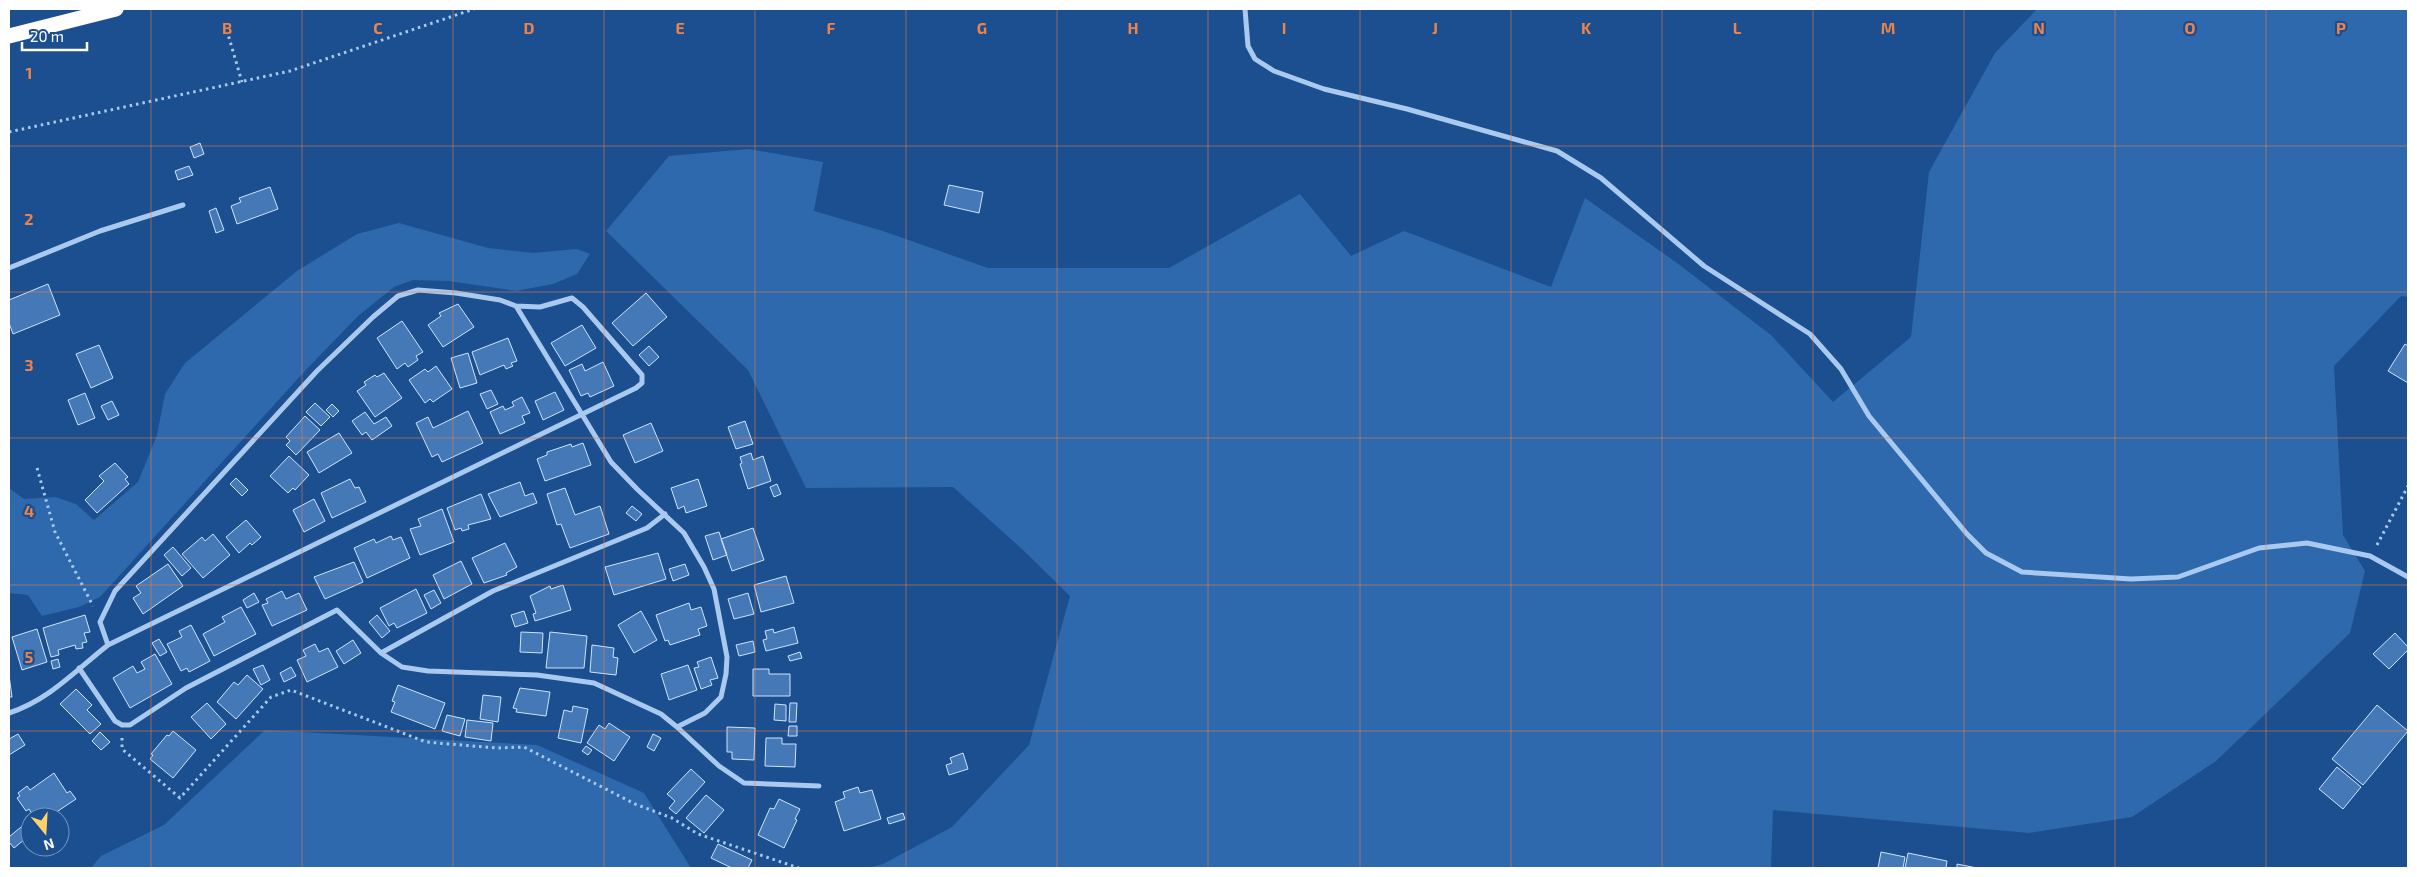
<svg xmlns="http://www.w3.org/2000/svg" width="2417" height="877" font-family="'Exo 2',sans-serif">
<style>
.green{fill:#2e69ad}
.building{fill:#4478b7;stroke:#cfe3fa}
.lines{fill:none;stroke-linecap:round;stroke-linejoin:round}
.path{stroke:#a9c9ee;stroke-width:3;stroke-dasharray:2.5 4;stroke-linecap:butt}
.street{stroke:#a9c9ee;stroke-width:5}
.highway{stroke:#fff;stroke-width:15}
.grid{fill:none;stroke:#ee8249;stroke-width:1;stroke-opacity:0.55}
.grid-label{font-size:16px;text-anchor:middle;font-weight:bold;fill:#ee8249;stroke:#1b4f8f;stroke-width:4.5;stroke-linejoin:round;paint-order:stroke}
</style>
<rect width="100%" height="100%" fill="#1b4f8f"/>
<path class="green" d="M2037,9H2408V297L2401,296L2334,366L2343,535L2365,571L2350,633L2216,761L2132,817L2029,833L1773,810L1771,868H867L883,864L952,827L1029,745L1070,596L1024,551L953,487L806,488L748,370L606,231L669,156L749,149L823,162L814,211L883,231L988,268H1169L1300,194L1351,256L1404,231L1551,287L1585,198L1677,263L1771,335L1833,402L1911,337L1929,172L1995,53Z
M399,223L488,248L533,253L577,249L590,254L577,274L553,284L516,291L449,281L413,280L394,287L358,316L303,373L100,597L79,607L42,616L28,595L9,593V488L24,499L55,497L76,504L94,520L138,482L157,435L165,394L185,363L297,271L357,234Z
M265,730L537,745L644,793L691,868H91L101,856L164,825Z"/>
<path class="building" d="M200,143L204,154L194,158L190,147Z
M189,166L193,175L178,180L175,171Z
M949,185L983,192L979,213L944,205Z
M270,187L278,209L237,224L231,206L241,202L239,198Z
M216,208L224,230L216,233L209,211Z
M48,284L60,315L13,334L9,323V300Z
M646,293L667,317L633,346L612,323Z
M458,304L474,327L443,347L428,325L441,316L439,313Z
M402,321L423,352L416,356L418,360L408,367L405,363L397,369L377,338Z
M582,325L596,348L565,366L551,343Z
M508,338L517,361L511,363L513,366L506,369L504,365L480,375L472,352Z
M2405,344L2408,346V383L2388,371Z
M99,345L113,378L91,388L76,354Z
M649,346L659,357L649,366L639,355Z
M468,353L477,383L460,388L451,358Z
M603,362L614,386L590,397L588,393L581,396L569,370L582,364L585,371Z
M436,366L452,389L433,402L430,399L425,403L409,380L425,369L428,372Z
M384,373L402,398L375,417L357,391L366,385L364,382L375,375L377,377Z
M491,390L498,404L487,409L480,394Z
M555,392L564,410L543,420L535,401Z
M85,393L95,418L78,425L68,400Z
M522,397L530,413L522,416L525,423L500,434L490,412L503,406L505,410L514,406L512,402Z
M112,401L119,415L108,420L101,406Z
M315,403L330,417L321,426L306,412Z
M332,404L339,411L333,417L326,410Z
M468,411L483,443L442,462L438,454L432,457L416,423L428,417L433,428Z
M365,412L374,424L386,417L392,426L372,440L366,432L362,435L352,421Z
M305,416L320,430L296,455L286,445L290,441L286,437Z
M745,421L753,444L736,449L728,427Z
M651,423L663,451L635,463L623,435Z
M339,433L352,453L319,473L307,452Z
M583,443L591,465L545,481L537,459L547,455V452L571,444L572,447Z
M751,453L753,460L763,456L771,481L748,489L740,464L742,463L740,457Z
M289,456L309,475L295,490L293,488L288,493L270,476Z
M115,463L128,477L125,479L129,484L97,513L85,500L104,481L99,476Z
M236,478L248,490L242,496L230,484Z
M350,479L355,488L359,487L366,502L332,518L321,493Z
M698,479L707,506L686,513L684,506L678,509L671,488Z
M520,482L525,496L533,493L537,503L500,517L488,494Z
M777,484L781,494L774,497L770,487Z
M565,488L575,515L600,506L609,534L570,548L561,524L557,525L547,494Z
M481,494L491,519L468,525L469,529L462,531L461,528L455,530L447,508Z
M314,499L325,521L304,532L293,510Z
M632,506L642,514L636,521L626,513Z
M442,509L454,542L420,555L410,529L421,526L418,519Z
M246,520L261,537L252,545L250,543L239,553L226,537Z
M753,528L764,560L732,571L721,539Z
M719,532L727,555L713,560L705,536Z
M213,534L230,555L203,578L182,554L202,537L205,541Z
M391,536L393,540L401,537L410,558L367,578L354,548L374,539L376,543Z
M505,543L517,567L506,573L507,575L484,583L472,558Z
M173,547L191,568L182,576L164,555Z
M658,553L666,579L614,595L605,567Z
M461,561L472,584L444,599L433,575Z
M354,562L363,582L325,599L314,577Z
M168,564L183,586L143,614L133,598L141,593L136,586Z
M685,564L689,575L673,581L669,569Z
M786,576L794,603L761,612L754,585Z
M563,585L571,610L535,621L533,614L536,613L530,596L550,586L551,589Z
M416,589L427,613L397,628L394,623L389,626L380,608Z
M434,590L441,603L431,609L424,595Z
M282,591L286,599L299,593L307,610L272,626L262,605L268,603L266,599Z
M254,593L259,602L247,608L243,600Z
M748,593L754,614L734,619L728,599Z
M689,603L691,610L701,607L707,626L698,629L700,635L670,645L668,640L665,641L656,615Z
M241,607L256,634L214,656L203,634L225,622L222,617Z
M524,611L528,623L515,627L511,615Z
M641,611L657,640L634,653L618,625Z
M85,615L90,632L84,633L87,642L82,643L83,648L76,649L75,645L58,650L59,655L51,657L43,628Z
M377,615L390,631L382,638L369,622Z
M191,625L210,661L189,672L187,668L181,671L167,644L182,637L179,631Z
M794,627L798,643L766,651L763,640L767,639L765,631L773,629L774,633Z
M37,629L47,662L22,670L12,637Z
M521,632L543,633L542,653L520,652Z
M550,632L587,636L584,668H546Z
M2395,633L2408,647V650L2389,669L2373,654Z
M159,639L167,652L160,656L152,643Z
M353,640L361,653L344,664L336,651Z
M753,641L755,652L739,656L736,645Z
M315,644L319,652L328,648L338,667L307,682L297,660L306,656L303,650Z
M592,645L614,648L613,657L618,658L616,675L590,672Z
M800,652L802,658L790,661L788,656Z
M155,654L172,684L130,708L113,678L133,666L137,673L145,669L141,662Z
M711,657L718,678L710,680L712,685L701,689L694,668L699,667L697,662Z
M58,659L60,667L53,669L51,661Z
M263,665L270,680L261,685L253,669Z
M688,665L697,690L669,700L661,674Z
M291,667L296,676L284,682L280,673Z
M753,669H769V674H790V696H753Z
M9,675L12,697H9Z
M247,675L263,689L236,719L217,702L234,682L238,685Z
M398,685L445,703L435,729L391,712L395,702L392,701Z
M520,688L550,692L546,716L516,712L517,709L513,708Z
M76,689L92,705L87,710L101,724L90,734L60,704Z
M483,695L501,697L498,722L480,719Z
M207,703L226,724L211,739L191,717Z
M790,703H797L796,722H789Z
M775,704L786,705V721L774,720Z
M2377,705L2408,731L2363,785L2332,759Z
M573,706L588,709L581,743L558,738L564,710L572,712Z
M447,715L465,719L460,736L442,731Z
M467,720L493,723L491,741L465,737Z
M609,723L630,737L614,761L587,743L599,725L605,729Z
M789,726H797V736H788Z
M727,727L755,728L754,760L732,759V752H727Z
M173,731L196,750L173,778L150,759L153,755L151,754L167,735L169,736Z
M100,732L110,742L101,750L92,741Z
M18,734L25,745L9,755V739Z
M653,734L661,738L654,751L647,747Z
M766,738H782V744H796L795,767L765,766Z
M586,746L592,750L588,755L582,751Z
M963,753L968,769L949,775L946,765L952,763L950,758Z
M2337,767L2361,787L2343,809L2319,789Z
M691,769L705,782L676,814L669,808L675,801L667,794Z
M54,773L67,793L70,791L76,799L49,817H34L29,809L26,811L17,798L20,796L18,793L27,786L30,790Z
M858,787L860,793L872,790L881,819L844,831L835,802L845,798L843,792Z
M706,795L724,810L704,833L686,818Z
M779,799L800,809L795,819L797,820L784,848L758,835L770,808L774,809Z
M903,813L905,819L889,824L887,818Z
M27,822L30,825V835L14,848L9,842V837Z
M718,844L752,860L748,868H732L711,858Z
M1881,852L1905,857L1903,868H1878Z
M1908,853L1947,861L1946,868H1905Z
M1957,864L1977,868H1957Z"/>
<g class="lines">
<path class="path" d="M225,24L242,82
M9,132L290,71L474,9
M37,468L55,532L93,606
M2377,545L2408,486
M122,738V749L180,798L271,697L291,690L426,742L497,748L524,747L635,804L672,818L698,834L799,868"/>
<path class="street" d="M1245,9L1248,46L1255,59L1274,71L1324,89L1407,109L1557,151L1601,178L1704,266L1810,334L1841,369L1869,416L1967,534L1986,553L2022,572L2131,579L2178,577L2259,548L2307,543L2370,556L2408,577
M9,268L100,231L183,205
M381,653L493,591L647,528L665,514
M79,668L115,721L122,725H130L186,688L337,610L381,653L402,667L428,671L537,675L594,683L661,714L677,727L705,713L721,697L726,674L727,657L714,589L704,567L684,533L637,489L611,462L516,306L500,300L456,293L418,290L398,296L373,317L317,371L115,591L100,622L108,645
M9,713C49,700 75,671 108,645L636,388L642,383V375L583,307L572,298L540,307L516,306
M677,727L719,766L744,783L819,786"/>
<path class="highway" d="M9,36L116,9"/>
</g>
<path class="grid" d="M151,9V868M302,9V868M453,9V868M604,9V868M755,9V868M906,9V868M1057,9V868M1208,9V868M1360,9V868M1511,9V868M1662,9V868M1813,9V868M1964,9V868M2115,9V868M2266,9V868M9,146H2408M9,292H2408M9,438H2408M9,585H2408M9,731H2408"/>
<g class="grid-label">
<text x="227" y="34">B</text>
<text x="378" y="34">C</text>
<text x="529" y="34">D</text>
<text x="680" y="34">E</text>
<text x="831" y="34">F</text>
<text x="982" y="34">G</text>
<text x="1133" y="34">H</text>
<text x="1284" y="34">I</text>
<text x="1435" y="34">J</text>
<text x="1586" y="34">K</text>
<text x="1737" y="34">L</text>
<text x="1888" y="34">M</text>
<text x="2039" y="34">N</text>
<text x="2190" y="34">O</text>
<text x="2341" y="34">P</text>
<text x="29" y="79">1</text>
<text x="29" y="225">2</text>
<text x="29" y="371">3</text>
<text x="29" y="517">4</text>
<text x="29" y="663">5</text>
</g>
<rect width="2417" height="877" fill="none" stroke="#ffffff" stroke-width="20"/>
<g transform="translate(45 832) rotate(162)"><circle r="24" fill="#1b4f8f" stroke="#7695bc"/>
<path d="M0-4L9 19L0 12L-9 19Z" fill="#ffd166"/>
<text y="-8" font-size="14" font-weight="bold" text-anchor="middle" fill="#ffffff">N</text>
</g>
<path d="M22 42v8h65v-8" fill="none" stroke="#ffffff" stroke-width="2.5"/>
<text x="30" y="42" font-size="15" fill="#ffffff" stroke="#1b4f8f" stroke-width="4" paint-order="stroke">20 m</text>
</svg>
